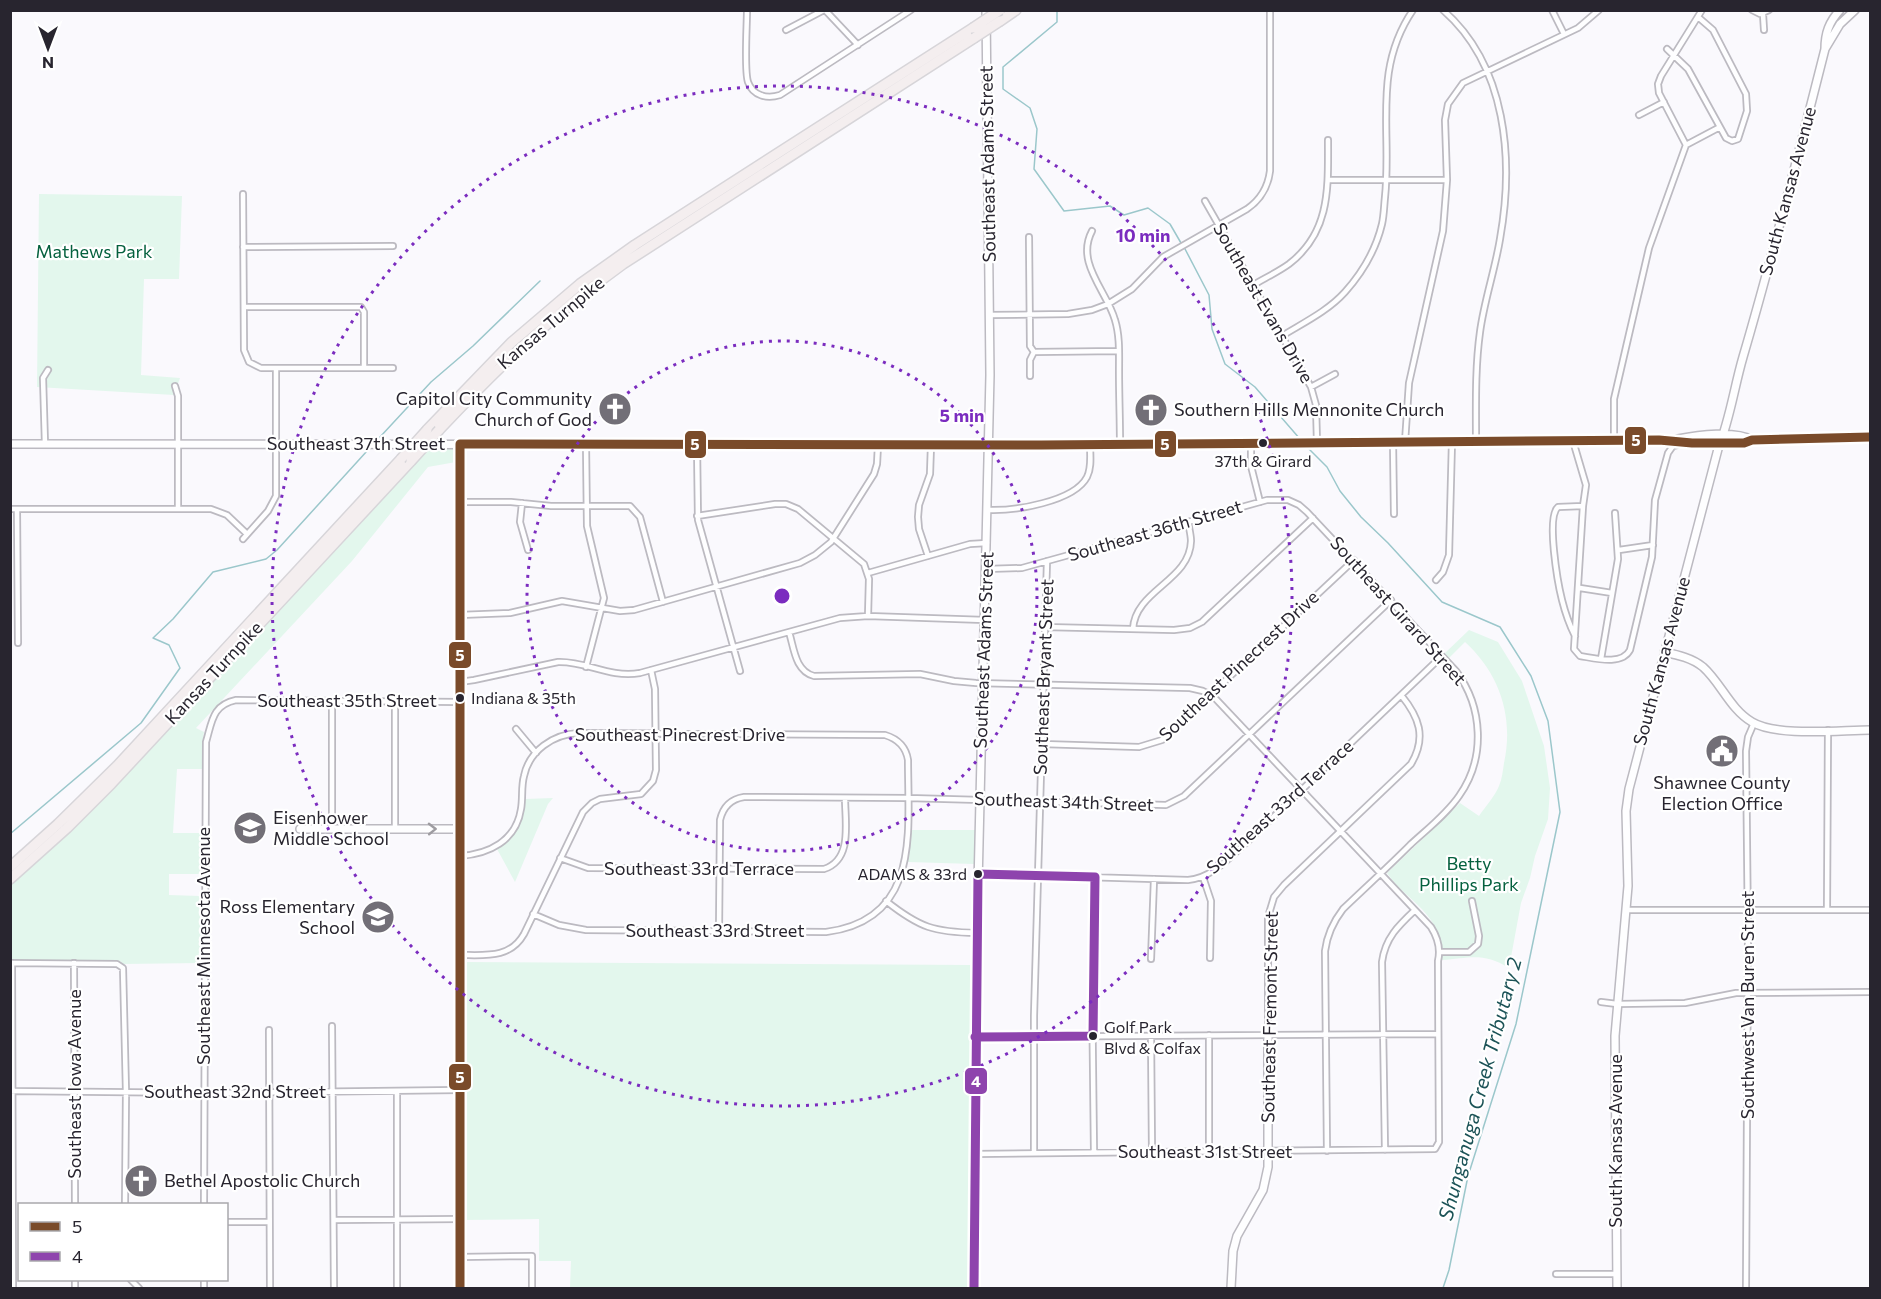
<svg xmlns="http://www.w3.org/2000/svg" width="1881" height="1299" font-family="Commissioner,sans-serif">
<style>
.green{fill:#e3f7ed}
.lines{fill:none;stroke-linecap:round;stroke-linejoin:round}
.stream{stroke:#9bc7cb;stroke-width:1.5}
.street-casing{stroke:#bcbac1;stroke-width:8}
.secondary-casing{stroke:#bcbac1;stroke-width:10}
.highway-casing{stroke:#d7d5d9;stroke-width:12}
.street{stroke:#fefeff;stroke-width:4.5}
.secondary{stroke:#fefeff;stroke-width:7}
.highway{stroke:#f4eeef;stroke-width:9}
.highway-bridge-casing{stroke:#d7d5d9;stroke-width:12;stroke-linecap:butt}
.highway-bridge{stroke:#f4eeef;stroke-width:9}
.bus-1-casing{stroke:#fff;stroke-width:14}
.bus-2-casing{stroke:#fff;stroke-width:14}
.bus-1{stroke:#7a4b2a;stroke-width:9}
.bus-2{stroke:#8e44ad;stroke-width:9}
.oneway{stroke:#9e9ca1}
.ring{fill:none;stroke:#7b2cbf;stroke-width:3;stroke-dasharray:3 6}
.bus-dot{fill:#28252f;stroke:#fff;stroke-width:2}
.labels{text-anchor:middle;stroke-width:4.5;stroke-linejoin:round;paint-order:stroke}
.bus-label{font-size:16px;fill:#28252f;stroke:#fff;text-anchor:start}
.street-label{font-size:18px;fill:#28252f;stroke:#fff}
.park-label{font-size:18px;fill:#05603e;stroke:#fff}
.poi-label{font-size:18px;fill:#28252f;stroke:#fff;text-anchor:start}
.water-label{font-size:20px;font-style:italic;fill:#1c5357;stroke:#fff}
.centre{fill:#7b2cbf;stroke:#fff;stroke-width:3}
.ring-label{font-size:18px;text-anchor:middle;font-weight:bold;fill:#7b2cbf;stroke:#fff;stroke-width:4.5;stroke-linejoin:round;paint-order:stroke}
.line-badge{stroke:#fff;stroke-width:2}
.badge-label{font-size:16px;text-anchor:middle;font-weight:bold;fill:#fff}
</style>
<rect width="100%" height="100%" fill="#faf9fd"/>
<path class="green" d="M39,194L182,196L179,279H144L141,375L180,378L174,395L37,387Z
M454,446L456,448V462L428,467L352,561L196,728L204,732L202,745V769H177L173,833H201L200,874H169V895L200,896L201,963L123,964L120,961H11L10,885L13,882L73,828L117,784L427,447Z
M1469,630L1498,642L1522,681L1544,746L1550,788L1548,819L1535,856L1530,878L1521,903L1509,968C1484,952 1469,958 1442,960C1441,944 1438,927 1427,915C1415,900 1398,890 1387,873L1460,803L1479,816C1485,807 1495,796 1499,786C1502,779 1503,770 1504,763C1514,717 1500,674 1465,642L1448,659L1444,654Z
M553,798L548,804L515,882L497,849C514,837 525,821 525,799Z
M910,830H975L974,864L908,862Z
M462,962L971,965L969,1288H570L571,1261H539V1219L463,1220Z"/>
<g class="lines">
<path class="stream" d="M1057,10V22L1003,67V89L1030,108L1037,129L1034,169L1064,211L1110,206L1124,215L1148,208L1170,224L1181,243
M1184,247L1209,295L1212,329L1225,364L1255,387L1300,439
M380,437L431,382L473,346L540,281
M1305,445L1327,467L1340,491L1361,517L1388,543L1442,602L1500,627L1531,676L1548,721L1560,812L1516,1024L1468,1176L1449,1270L1443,1288
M10,834L141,723L180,668L169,645L153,638L173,619L213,572L266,559L277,550L367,451"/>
<defs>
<path id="street" d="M747,10C747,26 744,70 748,82C753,96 767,99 780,95L911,10
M825,10L858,45
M1443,10C1507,66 1514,160 1500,239C1495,270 1484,301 1480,332C1475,368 1476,405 1476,441
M1552,10L1564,34
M1752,10L1760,14L1769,10
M1763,14L1764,30
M786,30L824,10
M1667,49L1688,69L1726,138L1732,141L1738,139L1747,111L1746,94L1713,30L1698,17
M1639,115L1664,102
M1686,145L1659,93L1658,84L1661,76L1702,10
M1686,145L1720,127
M1328,180H1447
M243,194L244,350L249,362L261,368H393
M1205,201L1311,387L1316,405L1317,443
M1092,231C1075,263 1107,291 1115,320C1120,336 1119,354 1119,371C1119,395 1120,420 1120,444
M1029,237L1030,346L1034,352
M243,247L393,246
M1253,285C1265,278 1278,272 1289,264C1331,232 1328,187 1328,140
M244,307H361L364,312V368
M989,315L1068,314L1092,310L1108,304L1132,289L1163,257L1247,209C1260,200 1268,187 1270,171V10
M1282,336C1303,323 1328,311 1345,292C1362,273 1376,249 1382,224C1384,215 1384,206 1385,197C1392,130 1372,70 1413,10
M1034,352L1119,351
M1030,376V360L1034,352
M175,386L178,396V509
M1311,387L1335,374
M1573,441L1586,485L1583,506L1574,649L1580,656C1594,658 1622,666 1630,650L1652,557L1655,500L1668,453L1673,446L1681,444
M1614,441V399L1649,248L1686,145
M1393,442L1394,514
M1405,442L1409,383L1443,231L1447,180L1445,120L1448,104L1463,83L1578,28L1599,10
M1251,443V466L1260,502
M45,444L43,378L48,370
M586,444L587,526L604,598L586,667
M697,444L698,520L740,671
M460,502H511L551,506H630L640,517L663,602
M522,503L520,522L528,550
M10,509H211L227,515L247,534
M17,509L18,643
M988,510C1014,511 1074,502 1087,477C1092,467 1090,455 1090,444
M697,516L775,504H786L798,509L864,564L869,579L868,616
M243,539L268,511L276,496V368
M1619,550L1653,545
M928,556L919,529L918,517L919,505L930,474L931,445
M986,569L1022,568L1267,500H1288L1299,505L1307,512L1456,671C1483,707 1486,758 1459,796C1446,815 1426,830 1410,845C1388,867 1365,888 1343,909C1333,922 1327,935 1325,951L1327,1151
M868,573L970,544L987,543
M1436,580L1443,572L1449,555L1452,441
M1580,588L1612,593
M460,615L510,613L562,601L620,611L634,610L800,563L815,555L831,542L874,474L877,464L878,445
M1044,627L1174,630L1190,628L1202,622L1313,518
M1133,629C1135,590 1190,581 1191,541C1191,535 1189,528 1188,522
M789,632C794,648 795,671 814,676L920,674L954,681L976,683L1190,688L1203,691L1213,696L1431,927C1438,938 1441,948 1438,961L1439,1142L1435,1149L975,1154
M1575,636C1569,624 1565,612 1562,600C1558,584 1546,517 1558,507L1583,506
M1601,659L1618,559L1615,513
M460,682L474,680L558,662C587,661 608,678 640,673L840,618L868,616L985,620
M395,701V829
M516,729L536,753
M1042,744L1139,747L1162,740L1354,560
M332,829V701
M460,856C489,854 516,841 521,809C523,798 521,787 524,776C529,751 553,734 579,733L885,735C898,739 906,747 908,760C908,832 921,920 826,932L586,930L559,925L533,914
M560,858L588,868L824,869C853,860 845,822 845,798
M978,874L1188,880C1212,878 1230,857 1247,842L1442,656
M1203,877L1211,901L1210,958
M886,901C920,928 934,932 977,933
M1627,910H1870
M1827,910L1828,730
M719,931L720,820C723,807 731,799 744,797L908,798L1166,805L1184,796L1391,600
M1440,952H1469L1478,944L1479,936L1472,901
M459,955C485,955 510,959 524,934L583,812L592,803L600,799L641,794L653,781L656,770L655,689L651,670
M1151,959L1154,879
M10,963L117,964L123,968L126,1092L125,1204
M12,963L13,1288
M74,963L75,1204
M1601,1002L1617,1004L1685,1003L1736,993L1870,992
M332,1026L334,1288
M269,1030L270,1288
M1151,1035L1152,1152
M1268,1035V917L1274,897L1284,885L1411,764C1427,737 1419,717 1401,695
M975,1037L1438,1034
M10,1091L204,1093L459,1090
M397,1091V1288
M1385,1150L1382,962C1385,938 1399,925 1415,910
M1209,1151V1035
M1034,1152V1016L1047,561
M1094,1152L1092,986L1095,877
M204,1204L206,742C212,722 212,705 236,700L460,702
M334,1220L460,1219
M226,1222H269
M460,1257L532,1256V1288
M1556,1274H1617
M131,1280L139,1288
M204,1280V1288
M75,1288V1280
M1746,1288L1748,936L1746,751L1748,737L1754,723"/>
<path id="secondary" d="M1825,49L1840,24L1855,10
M1678,439C1698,435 1735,430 1752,440
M10,444L1041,445L1659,440L1692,443H1744L1752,440L1870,437
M1664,652C1678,655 1692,658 1703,667C1721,683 1730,709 1752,722C1777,737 1840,730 1870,730
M300,829H460
M460,1288V444
M974,1288L976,970L990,375L986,10
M1231,1288L1233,1251L1237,1236L1263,1190L1268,1167V1035
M1617,1288L1615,1036L1628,886L1626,811L1629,789L1718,449C1730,419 1734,388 1743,357C1773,255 1799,152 1825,49C1825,33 1829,22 1840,10"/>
<path id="highway" d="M1000,21L1016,10
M427,430L512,342L580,284L635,245L973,28
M439,430C498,367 552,315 623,264L974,38
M10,867L58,824L117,766L401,459
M10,879L67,828L111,784L411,461"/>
</defs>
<use href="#street" class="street-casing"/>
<use href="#secondary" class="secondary-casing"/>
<use href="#highway" class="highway-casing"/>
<use href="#street" class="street"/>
<use href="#secondary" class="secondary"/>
<use href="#highway" class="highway"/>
<defs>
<path id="highway-bridge" d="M973,28L1000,10
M974,38L1000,21
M401,459L427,430
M411,461L439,430"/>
</defs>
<use href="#highway-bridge" class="highway-bridge-casing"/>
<use href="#highway-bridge" class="highway-bridge"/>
<defs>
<path id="bus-1" d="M460,444L1041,445L1659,440L1692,443H1744L1752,440L1870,437
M460,444V1288"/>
<path id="bus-2" d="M978,874L1095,877
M1093,1036L1095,877
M975,1037L1093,1036
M974,1288L978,874"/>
</defs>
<use href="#bus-1" class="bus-1-casing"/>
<use href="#bus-2" class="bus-2-casing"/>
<use href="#bus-1" class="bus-1"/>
<use href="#bus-2" class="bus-2"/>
</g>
<defs><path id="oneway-chevron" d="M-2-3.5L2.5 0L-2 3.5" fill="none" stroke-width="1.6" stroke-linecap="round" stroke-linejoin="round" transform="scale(1.5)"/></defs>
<use class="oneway" href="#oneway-chevron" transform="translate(432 829) rotate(-1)"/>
<g class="ring">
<circle cx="782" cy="596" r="255"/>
<circle cx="782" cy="596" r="510"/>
</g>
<defs>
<symbol id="church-disc" viewBox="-11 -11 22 22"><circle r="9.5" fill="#726f77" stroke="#fff"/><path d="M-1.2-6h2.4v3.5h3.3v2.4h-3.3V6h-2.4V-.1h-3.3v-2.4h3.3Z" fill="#fff"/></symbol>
<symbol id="civic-disc" viewBox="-11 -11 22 22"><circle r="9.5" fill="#726f77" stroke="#fff"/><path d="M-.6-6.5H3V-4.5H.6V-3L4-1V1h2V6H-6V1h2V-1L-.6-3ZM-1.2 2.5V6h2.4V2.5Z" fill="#fff"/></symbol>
<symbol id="school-disc" viewBox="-11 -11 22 22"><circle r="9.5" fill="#726f77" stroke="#fff"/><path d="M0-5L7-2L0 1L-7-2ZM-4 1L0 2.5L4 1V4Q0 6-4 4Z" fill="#fff"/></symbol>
</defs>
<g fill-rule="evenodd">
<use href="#church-disc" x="596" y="390" width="38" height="38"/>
<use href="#church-disc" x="1132" y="391" width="38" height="38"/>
<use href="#civic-disc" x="1703" y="732" width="38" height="38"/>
<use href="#school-disc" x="231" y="809" width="38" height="38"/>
<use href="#school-disc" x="359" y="898" width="38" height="38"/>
<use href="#church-disc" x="122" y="1162" width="38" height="38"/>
</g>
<g class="bus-dot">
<circle cx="1263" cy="443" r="5"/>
<circle cx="460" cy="698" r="5"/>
<circle cx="978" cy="874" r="5"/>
<circle cx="1093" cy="1036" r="5"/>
</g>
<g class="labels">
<g class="bus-label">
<text x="1263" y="467" text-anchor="middle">37th &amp; Girard</text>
<text x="471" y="704">Indiana &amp; 35th</text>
<text x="967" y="880" text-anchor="end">ADAMS &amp; 33rd</text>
<text x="1104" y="1033">Golf Park<tspan x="1104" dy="21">Blvd &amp; Colfax</tspan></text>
</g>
<g class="street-label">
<text transform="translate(988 164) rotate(-91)" y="6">Southeast Adams Street</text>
<text transform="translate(1788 191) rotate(-75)" y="6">South Kansas Avenue</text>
<text transform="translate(1263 303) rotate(60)" y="6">Southeast Evans Drive</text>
<text transform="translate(551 323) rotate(-40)" y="6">Kansas Turnpike</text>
<text x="356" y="450">Southeast 37th Street</text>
<text transform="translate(1155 531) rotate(-16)" y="6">Southeast 36th Street</text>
<text transform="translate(1398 611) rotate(48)" y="6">Southeast Girard Street</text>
<text transform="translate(984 650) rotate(-88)" y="6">Southeast Adams Street</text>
<text transform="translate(1662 661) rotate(-75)" y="6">South Kansas Avenue</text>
<text transform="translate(1239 666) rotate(-43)" y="6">Southeast Pinecrest Drive</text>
<text transform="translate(214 673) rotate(-47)" y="6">Kansas Turnpike</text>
<text transform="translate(1044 677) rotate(-88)" y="6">Southeast Bryant Street</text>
<text x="347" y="707">Southeast 35th Street</text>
<text x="680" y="741">Southeast Pinecrest Drive</text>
<text transform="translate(1064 802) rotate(2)" y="6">Southeast 34th Street</text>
<text transform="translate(1280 807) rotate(-42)" y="6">Southeast 33rd Terrace</text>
<text x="699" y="875">Southeast 33rd Terrace</text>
<text x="715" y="937">Southeast 33rd Street</text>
<text transform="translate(204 946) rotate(-90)" y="6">Southeast Minnesota Avenue</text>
<text transform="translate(1748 1005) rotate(-90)" y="6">Southwest Van Buren Street</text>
<text transform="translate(1270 1017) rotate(-89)" y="6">Southeast Fremont Street</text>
<text transform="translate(75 1084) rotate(-90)" y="6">Southeast Iowa Avenue</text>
<text x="235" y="1098">Southeast 32nd Street</text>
<text transform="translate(1616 1141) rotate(-90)" y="6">South Kansas Avenue</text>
<text x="1205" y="1158">Southeast 31st Street</text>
</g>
<g class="park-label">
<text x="94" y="258">Mathews Park</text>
<text x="1469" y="870">Betty<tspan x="1469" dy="21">Phillips Park</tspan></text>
</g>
<g class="poi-label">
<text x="592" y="405" text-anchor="end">Capitol City Community<tspan x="592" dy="21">Church of God</tspan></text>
<text x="1174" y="416">Southern Hills Mennonite Church</text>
<text x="1722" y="789" text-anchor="middle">Shawnee County<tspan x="1722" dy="21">Election Office</tspan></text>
<text x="273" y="824">Eisenhower<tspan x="273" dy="21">Middle School</tspan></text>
<text x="355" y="913" text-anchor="end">Ross Elementary<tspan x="355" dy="21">School</tspan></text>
<text x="164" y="1187">Bethel Apostolic Church</text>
</g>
<g class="water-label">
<text transform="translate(1480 1089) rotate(-75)" y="7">Shunganuga Creek Tributary 2</text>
</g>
</g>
<circle cx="782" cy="596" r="9" class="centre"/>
<g class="ring-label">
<text x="1143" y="242">10 min</text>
<text x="962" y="422">5 min</text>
</g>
<g class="line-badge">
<rect x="1624" y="426" width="23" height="29" rx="6" fill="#7a4b2a"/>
<rect x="1154" y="430" width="23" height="28" rx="6" fill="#7a4b2a"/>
<rect x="684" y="430" width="23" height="29" rx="6" fill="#7a4b2a"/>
<rect x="448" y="641" width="24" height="28" rx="6" fill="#7a4b2a"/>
<rect x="448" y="1063" width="24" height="28" rx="6" fill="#7a4b2a"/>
<rect x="964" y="1067" width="24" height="28" rx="6" fill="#8e44ad"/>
</g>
<g class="badge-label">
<text x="1636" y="446">5</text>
<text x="1165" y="450">5</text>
<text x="695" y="450">5</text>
<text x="460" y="661">5</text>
<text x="460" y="1083">5</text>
<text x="976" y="1087">4</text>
</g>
<rect width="1881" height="1299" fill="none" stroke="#28252f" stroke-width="24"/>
<rect x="18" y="1203" width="210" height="78" fill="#ffffff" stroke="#a9a8ac" stroke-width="1.5"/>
<rect x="30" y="1222" width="30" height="9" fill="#7a4b2a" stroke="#a9a8ac" stroke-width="1.5"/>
<text x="72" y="1233" font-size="18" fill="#28252f">5</text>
<rect x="30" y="1252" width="30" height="9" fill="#8e44ad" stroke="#a9a8ac" stroke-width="1.5"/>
<text x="72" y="1263" font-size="18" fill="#28252f">4</text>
<g transform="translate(48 48) rotate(180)" stroke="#ffffff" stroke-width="4.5" paint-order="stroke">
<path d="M0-4.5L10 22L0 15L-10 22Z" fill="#28252f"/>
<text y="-9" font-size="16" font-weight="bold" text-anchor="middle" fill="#28252f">N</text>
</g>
</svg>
